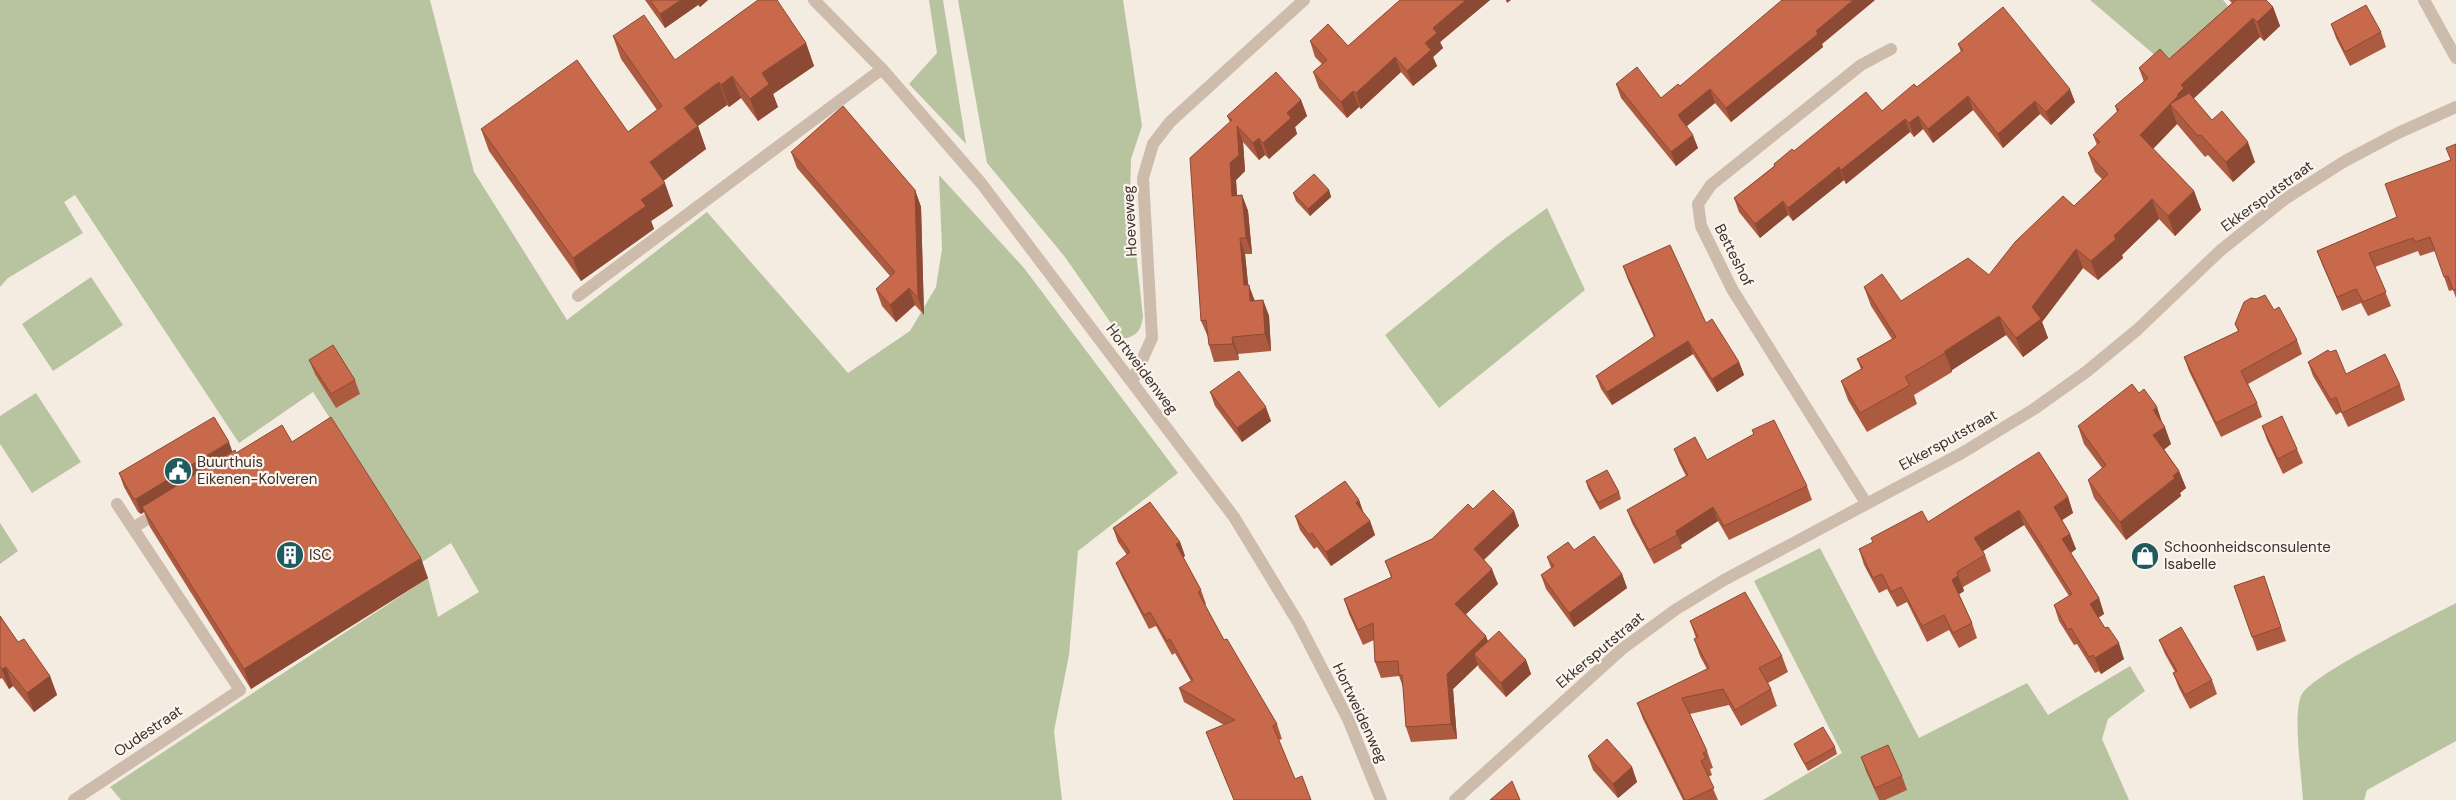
<svg xmlns="http://www.w3.org/2000/svg" width="2456" height="800" font-family="'DM Sans',sans-serif">
<style>
.green{fill:#b8c4a0}
.lines{fill:none;stroke-linecap:round;stroke-linejoin:round}
.lane{stroke:#cdbbac;stroke-width:12}
.street{stroke:#cdbbac;stroke-width:12}
.wall{fill:#ac5a40}
.shaded-wall{fill:#8c4a34}
.building{fill:#c8694b;stroke:#8c4a34}
.labels{text-anchor:middle;stroke-width:4.5;stroke-linejoin:round;paint-order:stroke}
.street-label{font-size:15px;fill:#3b302b;stroke:#fbf5ee}
.poi-label{font-size:15px;fill:#3b302b;stroke:#fbf5ee;text-anchor:start}
</style>
<rect width="100%" height="100%" fill="#f4ebe1"/>
<path class="green" d="M0,0H430L474,172L567,320L707,212L848,373L910,331L936,287L942,249L939,175L1024,268L1178,473L1078,551L1069,655L1054,731L1062,800H121L110,787L428,578L438,617L479,592L451,543L422,562L313,392L239,443L75,195L64,202L83,233L8,278L0,287Z
M929,0H943L966,144L909,84L937,53Z
M958,0H1123L1142,126L1131,159L1130,196L1143,317C1141,331 1136,337 1122,339L1065,257L987,163Z
M2090,0H2223L2235,14L2163,62Z
M1547,208L1585,290L1439,408L1385,335L1503,240Z
M91,277L123,325L53,371L22,324Z
M36,393L81,462L32,493L0,444V416Z
M0,523L18,551L0,564Z
M1820,548L1919,738L2027,683L2048,715L2130,666L2145,691L2108,719L2102,739L2129,800H1763L1842,753L1754,581Z
M2456,603V741L2367,790L2364,800H2303C2302,778 2292,711 2302,694C2316,672 2428,618 2456,603Z"/>
<g class="lines">
<path class="lane" d="M578,296L882,69
M117,504L240,690
M133,528L160,511"/>
<path class="street" d="M814,0L882,69L981,183L1234,517L1299,624L1348,719L1381,800
M2424,0L2456,58
M1132,382L1152,338L1143,178L1153,144L1170,122L1304,0
M1866,503L1732,289L1701,226L1698,204L1711,185L1861,65L1891,49
M74,800L240,690
M1455,800L1622,649L1675,610L1724,580L1962,453L2034,409L2086,372L2137,330L2221,250L2285,199L2345,161L2398,133L2456,107"/>
</g>
<path class="wall" d="M645,0H708L700,7L698,5L665,28Z
M1400,0H1490L1440,42L1443,48L1433,57L1437,66L1413,86L1401,72L1361,109L1359,107L1347,118L1319,88L1313,72L1322,64L1315,57L1310,41L1348,46Z
M1875,0L1822,44L1823,47L1731,122L1715,103L1687,126L1698,148L1676,166L1621,98L1616,84L1661,98L1680,86Z
M2229,0H2266L2273,7L2280,26L2264,41L2260,37L2193,98L2212,120L2255,162L2233,182L2208,155L2205,157L2177,124L2153,149L2194,191L2201,210L2175,236L2159,219L2122,255L2123,258L2098,280L2083,268L2042,322L2048,338L2023,357L2006,335L1952,370V372L1914,395L1917,404L1867,432L1848,400L1841,381L1861,369L1857,359L1892,339L1871,306L1864,287L1901,301L1989,275L2074,206L2102,179L2095,172L2088,153L2097,145L2093,135L2117,112L2115,106L2144,82L2139,68L2169,59L2232,3Z
M2331,24L2381,32L2386,47L2350,66L2336,38Z
M613,36L675,60L806,43L814,66L773,94L778,107L758,121L741,98L729,107L727,105L698,126L706,149L663,181L673,206L651,221L654,229L581,281L489,151L481,129L628,132L657,110L621,59Z
M1958,44L2075,102L2051,125L2040,114L2003,148L1973,110L1933,143L1923,129L1914,137L1910,132L1846,184L1844,180L1793,221L1788,215L1760,238L1739,212L1734,198L1774,166V164L1794,151L1882,111L1917,87L1961,52Z
M1301,100L1307,116L1295,127L1297,134L1269,159L1265,155L1259,160L1243,142L1245,171L1236,180L1237,195H1242L1248,211L1252,254H1245L1248,285L1255,301L1263,300L1269,316L1271,351L1238,354L1239,360L1214,362L1209,345L1208,337L1201,321L1230,122L1227,116Z
M2456,144V298L2453,290L2449,291L2435,251L2420,256L2418,251L2375,267L2391,306L2368,316L2361,303L2342,311L2322,264L2317,251L2397,217L2450,160Z
M791,152L915,190L921,207L924,315L915,305L896,322L882,306L876,289L890,276L797,168Z
M1329,190L1331,197L1310,216L1296,201L1293,193Z
M1623,266L1706,323L1739,362L1744,375L1717,392L1693,354L1612,405L1601,389L1596,376L1654,337L1628,280Z
M2274,310L2297,340L2302,354L2248,384L2257,403L2262,417L2221,437L2189,371L2184,357L2238,331L2235,324Z
M309,360L355,380L360,394L336,408L315,374Z
M2308,362L2346,374L2400,385L2405,400L2348,427L2341,412L2336,415L2313,376Z
M1210,392L1271,421L1242,442L1215,406Z
M2163,424L2171,444L2164,449L2179,471L2186,488L2180,493L2181,496L2126,540L2094,498L2088,480L2102,468L2084,444L2078,426Z
M2262,426L2297,449L2303,463L2283,474L2267,440Z
M1752,430L1807,486L1812,500L1729,540L1718,521L1681,545L1682,548L1654,564L1632,523L1627,510L1686,476L1679,462L1674,449L1707,460L1754,434Z
M292,442L428,578L251,689L150,527L144,512L141,514L138,512L124,487L119,473L232,452L236,453Z
M1586,481L1619,492L1621,499L1600,510L1588,488Z
M2068,497L2073,513L2062,520L2070,534L2076,549L2071,553L2099,598L2104,614L2098,618L2124,659L2101,674L2099,671L2095,673L2077,644L2074,645L2059,621L2054,605L2069,596L2024,525L1983,551L1985,555L1991,571L1963,587L1964,591L1959,594L1972,623L1977,638L1959,648L1949,630L1927,642L1907,602L1897,607L1887,589L1879,593L1864,565L1859,549L1928,522Z
M1359,500L1363,512L1370,521L1375,535L1331,566L1317,547L1314,549L1300,530L1295,516Z
M1473,509L1514,511L1519,526L1484,560L1498,584L1466,614L1488,641L1526,660L1531,674L1506,697L1479,668L1478,665L1453,689L1457,739L1411,742L1406,727L1403,687L1399,676L1381,678L1375,662L1374,640L1363,645L1349,614L1344,599L1391,577L1385,561L1432,539Z
M1113,528L1180,542L1185,556L1183,557L1201,590L1206,604L1205,605L1224,640L1277,724L1282,739L1279,740L1295,779L1311,800H1234L1206,732L1224,725L1184,702L1179,688L1191,681L1175,653L1172,655L1156,626L1149,629L1122,577L1116,563L1127,555L1118,542Z
M1574,550L1622,574L1627,588L1574,627L1546,589L1541,575L1551,568L1547,557Z
M2264,576L2286,641L2257,651L2234,586Z
M0,616L18,642L50,676L57,695L34,712L13,686L9,689L2,678L0,679Z
M1690,621L1782,656L1788,672L1768,683L1771,689L1777,706L1741,726L1729,705L1690,714L1707,751L1713,768L1710,769L1712,775L1708,777L1718,800H1683L1643,719L1637,703L1707,669L1700,656L1694,639L1696,638Z
M2159,640L2212,680L2217,694L2190,709L2179,688L2173,673L2175,672L2165,654Z
M1794,744L1835,747L1837,754L1808,771L1797,751Z
M1588,756L1632,767L1637,782L1618,798L1593,770Z
M1861,757L1902,776L1907,790L1885,800H1879L1866,771Z"/>
<path class="shaded-wall" d="M681,0H697L698,5L665,28L660,14Z
M697,0H708L700,7Z
M1466,0H1490L1440,42L1443,48L1433,57L1437,66L1413,86L1407,71L1425,43L1433,28Z
M1506,0H1511L1507,3Z
M1853,0H1875L1822,44L1823,47L1731,122L1726,108L1816,31Z
M2273,7L2280,26L2264,41L2257,22Z
M2253,18L2260,37L2189,103L2170,104L2181,85Z
M806,43L814,66L773,94L778,107L758,121L750,99L762,73Z
M1395,57L1401,72L1361,109L1356,93Z
M732,76L741,98L729,107L721,85Z
M719,82L727,105L692,130L684,108Z
M1710,89L1715,103L1683,129L1678,115Z
M2070,89L2075,102L2051,125L2046,112Z
M1353,91L1359,107L1347,118L1341,102Z
M1968,96L1973,110L1933,143L1928,129Z
M1301,100L1307,116L1295,127L1297,134L1269,159L1263,143L1287,113Z
M2035,101L2040,114L2003,148L1998,134Z
M2170,104L2177,124L2147,155L2140,135Z
M1918,116L1923,129L1914,137L1909,123Z
M1905,119L1910,132L1846,184L1841,170Z
M698,126L706,149L658,185L650,162Z
M1237,126L1243,142L1245,171L1236,180L1238,212L1232,196L1230,163Z
M1693,135L1698,148L1676,166L1671,152Z
M1259,138L1265,155L1259,160L1253,143Z
M2248,142L2255,162L2233,182L2226,162Z
M1839,167L1844,180L1793,221L1788,208Z
M665,183L673,206L651,221L654,229L581,281L573,258L641,200Z
M915,190L921,207L924,315L918,298Z
M1329,190L1331,197L1310,216L1308,209Z
M2194,191L2201,210L2175,236L2168,216Z
M1242,195L1248,211L1252,254L1246,238Z
M2152,199L2159,219L2122,255L2123,258L2098,280L2091,261L2114,236Z
M1783,201L1788,215L1760,238L1755,224Z
M1240,238L1245,254L1250,302L1244,285Z
M2076,249L2083,268L2042,322L2048,338L2023,357L2016,338L2032,307Z
M1249,285L1255,302L1250,301Z
M909,288L915,305L896,322L890,305Z
M1263,300L1269,316L1271,351L1265,334Z
M1999,316L2006,335L1952,370V372L1945,353V351Z
M1232,337L1238,354L1239,360L1233,344Z
M1688,341L1693,354L1612,405L1607,392Z
M1739,362L1744,375L1717,392L1712,379Z
M1266,407L1271,421L1242,442L1237,428Z
M2157,407L2163,425L2153,410Z
M2165,427L2171,444L2160,453L2153,435Z
M229,442L234,456L142,507L144,512L141,514L136,499Z
M2179,471L2186,488L2180,493L2181,496L2126,540L2120,522Z
M2068,497L2073,513L2059,522L2054,507Z
M1359,500L1364,514L1356,503Z
M1713,507L1718,521L1681,545L1676,531Z
M2019,510L2024,525L1980,553L1974,538Z
M1514,511L1519,526L1479,564L1474,549Z
M1370,521L1375,535L1331,566L1326,552Z
M2070,534L2076,549L2068,555L2062,539Z
M1180,542L1185,556L1181,558L1176,544Z
M421,558L428,578L251,689L244,669Z
M1492,569L1498,584L1461,619L1455,604Z
M1622,574L1627,588L1574,627L1569,613Z
M1958,576L1964,591L1958,595L1952,580Z
M2099,598L2104,614L2096,619L2090,604Z
M1486,636L1492,652L1474,654L1478,665L1453,689L1457,739L1451,724L1447,674Z
M2119,643L2124,659L2101,674L2095,658Z
M1526,660L1531,674L1506,697L1501,683Z
M6,667L13,686L9,689L2,669Z
M50,676L57,695L34,712L27,693Z
M1632,767L1637,782L1618,798L1613,784Z"/>
<path class="building" d="M650,0H681L660,14Z
M758,0H777L806,43L762,73L769,84L750,99L732,76L721,85L719,82L684,108L698,126L650,162L665,183L641,200L646,206L573,258L481,129L577,60L628,132L662,106L613,36L644,15L675,60Z
M1400,0H1466L1433,28L1437,33L1425,43L1431,50L1407,71L1395,57L1356,93L1353,91L1341,102L1313,72L1327,60L1310,41L1328,24L1348,46Z
M1782,0H1853L1816,31L1818,34L1726,108L1710,89L1678,115L1693,135L1671,152L1616,84L1637,67L1661,98L1678,84L1680,86Z
M2236,0H2266L2273,7L2257,22L2253,18L2181,85L2184,88L2177,95L2178,96L2140,135L2194,191L2168,216L2152,199L2114,236L2116,239L2091,261L2076,249L2032,307L2041,319L2016,338L1999,316L1945,351V353L1905,377L1910,385L1860,413L1841,381L1863,368L1857,359L1896,337L1864,287L1882,274L1901,301L1968,258L1989,275L2015,242L2063,196L2074,206L2108,174L2088,153L2100,142L2093,135L2119,110L2115,106L2148,78L2139,68L2160,49L2169,59Z
M2366,5L2381,32L2345,52L2331,24Z
M2003,7L2070,89L2046,112L2035,101L1998,134L1968,96L1928,129L1918,116L1909,123L1905,119L1841,170L1839,167L1788,208L1783,201L1755,224L1734,198L1775,166L1774,164L1792,149L1794,151L1866,92L1882,111L1914,84L1917,87L1963,50L1958,44Z
M1276,72L1301,100L1287,113L1291,118L1263,143L1259,138L1253,143L1237,126L1239,155L1230,163L1232,196L1242,195L1246,238H1240L1244,285H1249L1250,301L1263,300L1265,334L1232,337L1233,344L1209,345L1206,320L1201,321L1190,158L1232,120L1227,116Z
M2189,93L2212,120L2222,111L2248,142L2226,162L2201,135L2198,136L2170,104Z
M843,106L915,190L918,298L909,288L890,305L876,289L895,272L791,152Z
M2456,144V289L2453,290L2448,276L2444,277L2430,237L2415,242L2413,238L2369,253L2386,292L2363,302L2356,289L2337,297L2317,251L2397,217L2385,184L2451,160L2446,148Z
M1314,174L1329,190L1308,209L1293,193Z
M1670,245L1706,323L1712,319L1739,362L1712,379L1688,341L1607,392L1596,376L1655,336L1623,266Z
M2265,295L2274,310L2279,307L2297,340L2241,371L2257,403L2216,423L2184,357L2239,331L2235,324L2244,302L2251,298L2256,299Z
M333,345L355,380L331,394L309,360Z
M2328,350L2330,352L2336,350L2346,374L2385,354L2400,385L2342,413L2336,397L2331,400L2308,362Z
M1239,371L1266,407L1237,428L1210,392Z
M2132,384L2139,393L2144,389L2157,407L2153,410L2165,427L2153,435L2179,471L2173,476L2175,478L2120,522L2088,480L2106,465L2078,426Z
M2282,416L2297,449L2278,459L2262,426Z
M214,417L229,442L136,499L133,498L119,473Z
M331,417L421,558L244,669L142,507L235,450L236,453L282,425L292,442Z
M1774,420L1807,486L1724,526L1713,507L1676,531L1677,535L1649,550L1627,510L1688,475L1674,449L1695,437L1707,460L1754,434L1752,430Z
M2039,452L2068,497L2054,507L2070,534L2062,539L2099,598L2090,604L2105,628L2108,627L2119,643L2095,658L2093,655L2089,657L2071,628L2068,630L2054,605L2072,594L2019,510L1974,538L1985,555L1957,572L1958,576L1952,580L1972,623L1953,633L1944,615L1922,626L1901,587L1891,592L1882,574L1873,578L1859,549L1873,542L1871,538L1922,511L1928,522Z
M1607,470L1619,492L1598,503L1586,481Z
M1345,481L1359,500L1356,503L1370,521L1326,552L1312,533L1309,535L1295,516Z
M1493,490L1514,511L1474,549L1492,569L1455,604L1486,636L1447,674L1451,724L1406,727L1402,675H1399L1398,661L1375,662L1373,623L1358,630L1344,599L1392,577L1385,561L1432,539L1468,504L1473,509Z
M1150,502L1180,542L1176,544L1201,590L1198,592L1224,640L1227,639L1277,724L1273,726L1295,779L1302,776L1311,800H1234L1206,732L1235,720L1179,688L1193,680L1170,639L1167,641L1150,612L1144,615L1116,563L1130,552L1113,528Z
M1594,536L1622,574L1569,613L1541,575L1554,566L1547,557L1568,542L1574,550Z
M2264,576L2281,627L2252,637L2234,586Z
M1745,592L1782,656L1759,668L1771,689L1735,710L1723,689L1682,698L1707,751L1703,753L1706,758L1701,761L1714,788L1688,800H1685L1637,703L1709,668L1694,639L1698,637L1690,621Z
M0,616L18,642L24,639L50,676L27,693L6,667L2,669L0,667Z
M2181,627L2212,680L2185,695L2173,673L2177,671L2159,640Z
M1499,631L1526,660L1501,683L1474,654Z
M1823,727L1835,747L1805,764L1794,744Z
M1607,739L1632,767L1613,784L1588,756Z
M1888,745L1902,776L1875,788L1861,757Z
M1512,781L1520,800H1490Z"/>
<defs>
<symbol id="civic-disc" viewBox="-11 -11 22 22"><circle r="9.5" fill="#1f5a5e" stroke="#fbf5ee"/><path d="M-.6-6.5H3V-4.5H.6V-3L4-1V1h2V6H-6V1h2V-1L-.6-3ZM-1.2 2.5V6h2.4V2.5Z" fill="#fff"/></symbol>
<symbol id="building-disc" viewBox="-11 -11 22 22"><circle r="9.5" fill="#1f5a5e" stroke="#fbf5ee"/><path d="M-4-6H4V6H1V3H-1V6H-4ZM-2.5-4.3h1.7v1.8h-1.7ZM.8-4.3h1.7v1.8H.8ZM-2.5-1h1.7V.8h-1.7ZM.8-1h1.7V.8H.8Z" fill="#fff"/></symbol>
<symbol id="shop-disc" viewBox="-11 -11 22 22"><circle r="9.5" fill="#1f5a5e" stroke="#fbf5ee"/><path d="M-5-2.5h2.3a2.7 3.5 0 0 1 5.4 0H5L5.5 6h-11ZM-1.5-2.5h3a1.5 2.3 0 0 0-3 0Z" fill="#fff"/></symbol>
</defs>
<g fill-rule="evenodd">
<use href="#civic-disc" x="162" y="455" width="32" height="32"/>
<use href="#building-disc" x="274" y="539" width="32" height="32"/>
<use href="#shop-disc" x="2129" y="540" width="32" height="32"/>
</g>
<g class="labels">
<g class="street-label">
<text transform="translate(2267 196) rotate(-36)" y="5">Ekkersputstraat</text>
<text transform="translate(1130 221) rotate(-93)" y="5">Hoeveweg</text>
<text transform="translate(1734 255) rotate(63)" y="5">Betteshof</text>
<text transform="translate(1142 369) rotate(53)" y="5">Hortweidenweg</text>
<text transform="translate(1948 440) rotate(-29)" y="5">Ekkersputstraat</text>
<text transform="translate(1600 650) rotate(-40)" y="5">Ekkersputstraat</text>
<text transform="translate(1360 713) rotate(65)" y="5">Hortweidenweg</text>
<text transform="translate(148 731) rotate(-34)" y="5">Oudestraat</text>
</g>
<g class="poi-label">
<text x="197" y="467">Buurthuis<tspan x="197" dy="17">Eikenen-Kolveren</tspan></text>
<text x="2164" y="552">Schoonheidsconsulente<tspan x="2164" dy="17">Isabelle</tspan></text>
<text x="309" y="560">ISC</text>
</g>
</g>
</svg>
